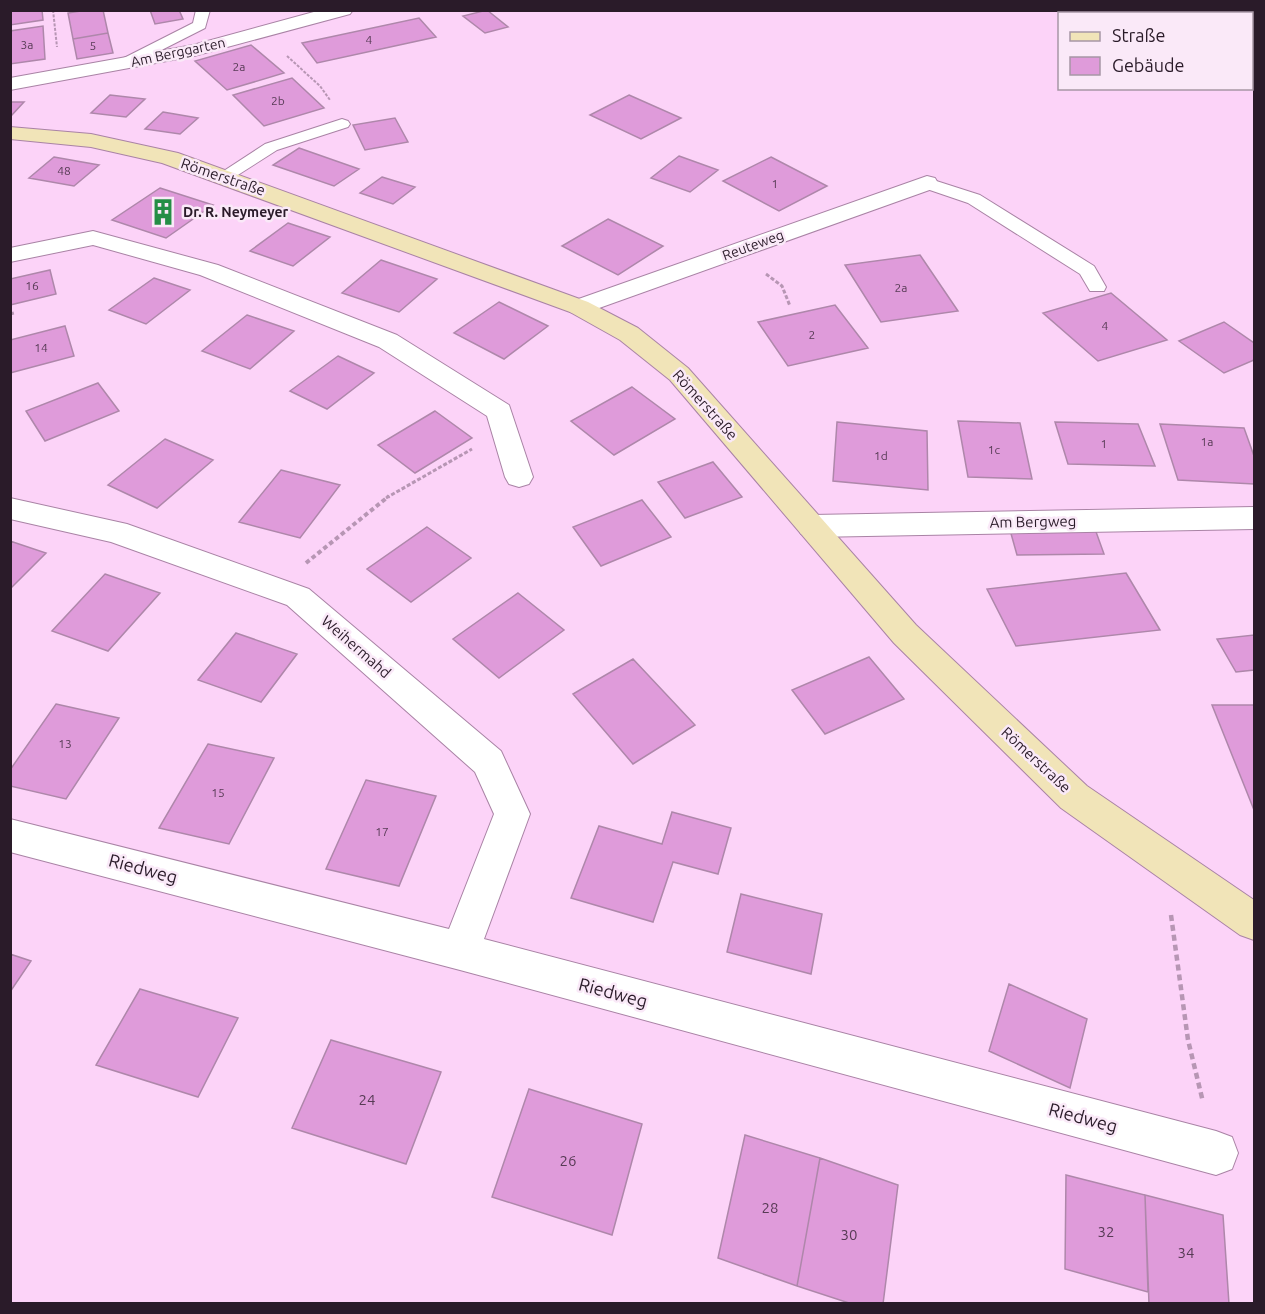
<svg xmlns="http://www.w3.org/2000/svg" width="1265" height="1314" font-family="Ubuntu,sans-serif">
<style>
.building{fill:#df9bda;stroke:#ae87aa;stroke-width:1.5}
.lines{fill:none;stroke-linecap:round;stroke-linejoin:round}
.lane-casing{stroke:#a983a5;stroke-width:2}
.street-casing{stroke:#a983a5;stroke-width:2}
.secondary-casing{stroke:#a983a5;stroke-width:2}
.path-far3{stroke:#b796b4;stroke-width:2;stroke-dasharray:3 1.5;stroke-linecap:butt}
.path-far2{stroke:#b796b4;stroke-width:3;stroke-dasharray:4 2;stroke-linecap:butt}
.path-far1{stroke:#b796b4;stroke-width:4;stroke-dasharray:4.5 3;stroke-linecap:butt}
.path{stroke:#b796b4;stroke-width:4.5;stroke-dasharray:6 4;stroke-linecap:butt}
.lane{fill:#fff;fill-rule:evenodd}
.street{fill:#fff;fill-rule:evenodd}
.secondary{fill:#f1e4b8;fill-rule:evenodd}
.labels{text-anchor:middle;stroke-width:5;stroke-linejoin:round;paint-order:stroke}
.number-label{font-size:12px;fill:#573b55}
.far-street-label{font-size:14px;fill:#2a1b29;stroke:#fae9f8}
.far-poi-label{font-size:14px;font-weight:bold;fill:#2a1b29;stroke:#fae9f8;text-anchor:start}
.street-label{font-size:15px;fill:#2a1b29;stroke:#fae9f8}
.near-number-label{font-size:15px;fill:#573b55}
.near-street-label{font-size:18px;fill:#2a1b29;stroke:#fae9f8}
</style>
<rect width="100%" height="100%" fill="#fcd3f8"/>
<path class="building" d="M10,10H42L43,20L10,25Z
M87,10H103L108,33L73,39L68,13Z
M150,10H179L183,19L155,24Z
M487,10L508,27L485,33L463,16Z
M1082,10H1142L1148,14H1088Z
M1161,10H1222L1225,12L1152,14Z
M419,18L436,37L317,63L302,43Z
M43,26L45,59L10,64V31Z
M108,33L113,53L77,59L73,39Z
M251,45L284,73L227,90L195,61Z
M292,78L324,108L264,126L233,95Z
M110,95L145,99L126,117L91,113Z
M629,95L681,118L641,139L590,115Z
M10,102H24L10,117Z
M163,112L198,118L180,134L145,129Z
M395,118L408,142L365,150L353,125Z
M299,148L359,169L334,186L273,165Z
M679,156L718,170L690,192L651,178Z
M54,157L99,165L74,186L29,178Z
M771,157L827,186L779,211L723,181Z
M382,177L415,187L393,204L360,193Z
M160,188L213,205L166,238L112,220Z
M608,219L663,246L618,275L562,246Z
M288,223L330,237L293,266L250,251Z
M920,255L958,311L881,322L845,265Z
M381,260L437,279L399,312L342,293Z
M50,270L56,294L10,305V279Z
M154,278L190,290L146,324L109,310Z
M1111,293L1167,340L1098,361L1043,313Z
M499,302L548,326L504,359L454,333Z
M835,305L868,348L788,366L758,322Z
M247,315L294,331L250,369L202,351Z
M1224,322L1254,343V360L1224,373L1179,341Z
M65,326L74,356L10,373V340Z
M338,356L374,373L327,409L290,391Z
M98,383L119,411L45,441L26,411Z
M632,387L675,419L614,455L571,421Z
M435,411L472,438L415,473L378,445Z
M958,421L1020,423L1032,479L968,477Z
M837,422L927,431L928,490L833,481Z
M1055,422L1138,424L1155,466L1068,464Z
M1160,424L1244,428L1254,456V484L1178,480Z
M165,439L213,460L157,508L108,485Z
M713,462L742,497L685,518L658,482Z
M281,470L340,485L300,538L239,522Z
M642,500L671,537L601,566L573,527Z
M427,527L471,558L411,602L367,569Z
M1095,529L1104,554L1017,555L1010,530Z
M10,541L46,553L10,589Z
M1126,573L1160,630L1016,646L987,589Z
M105,574L160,593L108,651L52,631Z
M518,593L564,630L499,678L453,639Z
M236,633L297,654L261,702L198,680Z
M1254,635V670L1236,672L1217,639Z
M869,657L904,699L825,734L792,690Z
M633,659L695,725L633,764L573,694Z
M56,704L119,718L66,799L10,786V770Z
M1212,705H1254V810Z
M208,744L274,758L229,844L159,828Z
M366,780L436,796L399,886L326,869Z
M672,812L731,828L718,874L673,862L653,922L571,898L599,826L662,844Z
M741,894L822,914L811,974L727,952Z
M10,954L31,961L10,992Z
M1009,984L1087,1019L1070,1088L989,1051Z
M140,989L238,1018L198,1097L96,1065Z
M331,1040L441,1072L406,1164L292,1128Z
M529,1089L642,1124L612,1235L492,1197Z
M745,1135L820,1158L797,1286L718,1258Z
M820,1158L898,1185L883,1304H852L797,1286Z
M1066,1175L1145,1195L1148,1292L1065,1269Z
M1145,1195L1223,1215L1229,1304H1149Z"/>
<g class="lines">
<defs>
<path id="lane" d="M196,10H210L205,28L130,66H120L118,63L120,60L193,23Z
M342,119L348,121L350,124L348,127L277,150L230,180H218L216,176L265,144Z
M927,178L980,195L1094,266L1106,287L1104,291H1090L1080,274L968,203L921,187L918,183L921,179Z"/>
<path id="street" d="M321,10H353L350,14L194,56L10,90V78L193,45Z
M927,176L935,178L938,183L935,188L588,312L579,314L570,312L567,307L570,302Z
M93,231L218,265L397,335L509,405L533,477L529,484L519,487L509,484L505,477L487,416L379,347L200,275L93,245L10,262V248Z
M10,498L127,524L309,589L501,751L530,814L484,939L1216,1131L1232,1137L1238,1153L1232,1169L1216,1175L460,970L10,852V819L449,929L494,814L475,772L287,605L111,542L10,519Z
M1254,507V529L812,537L801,534L797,526L801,518L812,515Z"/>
<path id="secondary" d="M10,127L91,134L178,153L588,302L638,328L688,368L916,625L1087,786L1254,900V940L1240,935L1061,808L894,643L670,380L620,340L570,312L162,163L91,147L10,139Z"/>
</defs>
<use href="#lane" class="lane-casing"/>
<use href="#street" class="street-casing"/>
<use href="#secondary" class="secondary-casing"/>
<path class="path-far3" d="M53,10L57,47
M287,56L320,86L330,100"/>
<path class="path-far2" d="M766,274L782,286L790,306
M10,314L14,313
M386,498L472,449"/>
<path class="path-far1" d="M306,563L389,496"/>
<path class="path" d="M1171,915L1188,1040L1203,1102"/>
<use href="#lane" class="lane"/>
<use href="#street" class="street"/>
<use href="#secondary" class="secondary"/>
</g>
<defs>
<symbol id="building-bare" viewBox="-9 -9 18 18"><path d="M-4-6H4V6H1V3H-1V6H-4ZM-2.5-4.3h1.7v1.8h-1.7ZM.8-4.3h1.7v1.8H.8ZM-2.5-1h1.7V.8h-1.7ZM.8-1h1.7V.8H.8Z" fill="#248e46" stroke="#fae9f8" stroke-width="2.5" paint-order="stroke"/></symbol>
</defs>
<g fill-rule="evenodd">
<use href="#building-bare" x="144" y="193" width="38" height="38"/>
</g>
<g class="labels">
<g class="number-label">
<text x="369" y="44">4</text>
<text x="27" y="49">3a</text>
<text x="93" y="50">5</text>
<text x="239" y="71">2a</text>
<text x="278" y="105">2b</text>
<text x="64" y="175">48</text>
<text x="775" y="188">1</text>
<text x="32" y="290">16</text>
<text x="901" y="292">2a</text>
<text x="1105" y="330">4</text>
<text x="812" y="339">2</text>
<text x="41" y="352">14</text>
<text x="1207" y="446">1a</text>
<text x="1104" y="448">1</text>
<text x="994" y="454">1c</text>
<text x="881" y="460">1d</text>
<text x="65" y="748">13</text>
<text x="218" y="797">15</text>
<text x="382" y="836">17</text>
</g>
<g class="far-street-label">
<text transform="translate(178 52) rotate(-12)" y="5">Am Berggarten</text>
<text transform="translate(753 245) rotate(-20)" y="5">Reuteweg</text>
</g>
<g class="far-poi-label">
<text x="183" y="217">Dr. R. Neymeyer</text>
</g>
<g class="street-label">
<text transform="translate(223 177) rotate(19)" y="5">Römerstraße</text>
<text transform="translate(705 405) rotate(48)" y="5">Römerstraße</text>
<text transform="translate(1033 522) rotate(-1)" y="5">Am Bergweg</text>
<text transform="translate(356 647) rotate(41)" y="5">Weihermahd</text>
<text transform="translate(1036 760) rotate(43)" y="5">Römerstraße</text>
</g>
<g class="near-number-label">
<text x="367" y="1105">24</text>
<text x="568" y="1166">26</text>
<text x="770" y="1213">28</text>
<text x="1106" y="1237">32</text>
<text x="849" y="1240">30</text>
<text x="1186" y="1258">34</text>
</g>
<g class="near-street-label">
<text transform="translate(143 869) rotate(15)" y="6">Riedweg</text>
<text transform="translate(613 993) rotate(15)" y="6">Riedweg</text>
<text transform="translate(1083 1118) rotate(15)" y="6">Riedweg</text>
</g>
</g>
<rect width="1265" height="1314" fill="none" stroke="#2a1b29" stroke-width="24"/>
<rect x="1058" y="12" width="195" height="78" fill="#fae9f8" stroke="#a797a5" stroke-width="1.5"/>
<rect x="1070" y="32" width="30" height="9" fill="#f1e4b8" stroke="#a797a5" stroke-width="1.5"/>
<text x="1112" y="42" font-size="18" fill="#2a1b29">Straße</text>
<rect x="1070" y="57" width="30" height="18" fill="#df9bda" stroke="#a797a5" stroke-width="1.5"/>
<text x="1112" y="72" font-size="18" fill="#2a1b29">Gebäude</text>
</svg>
